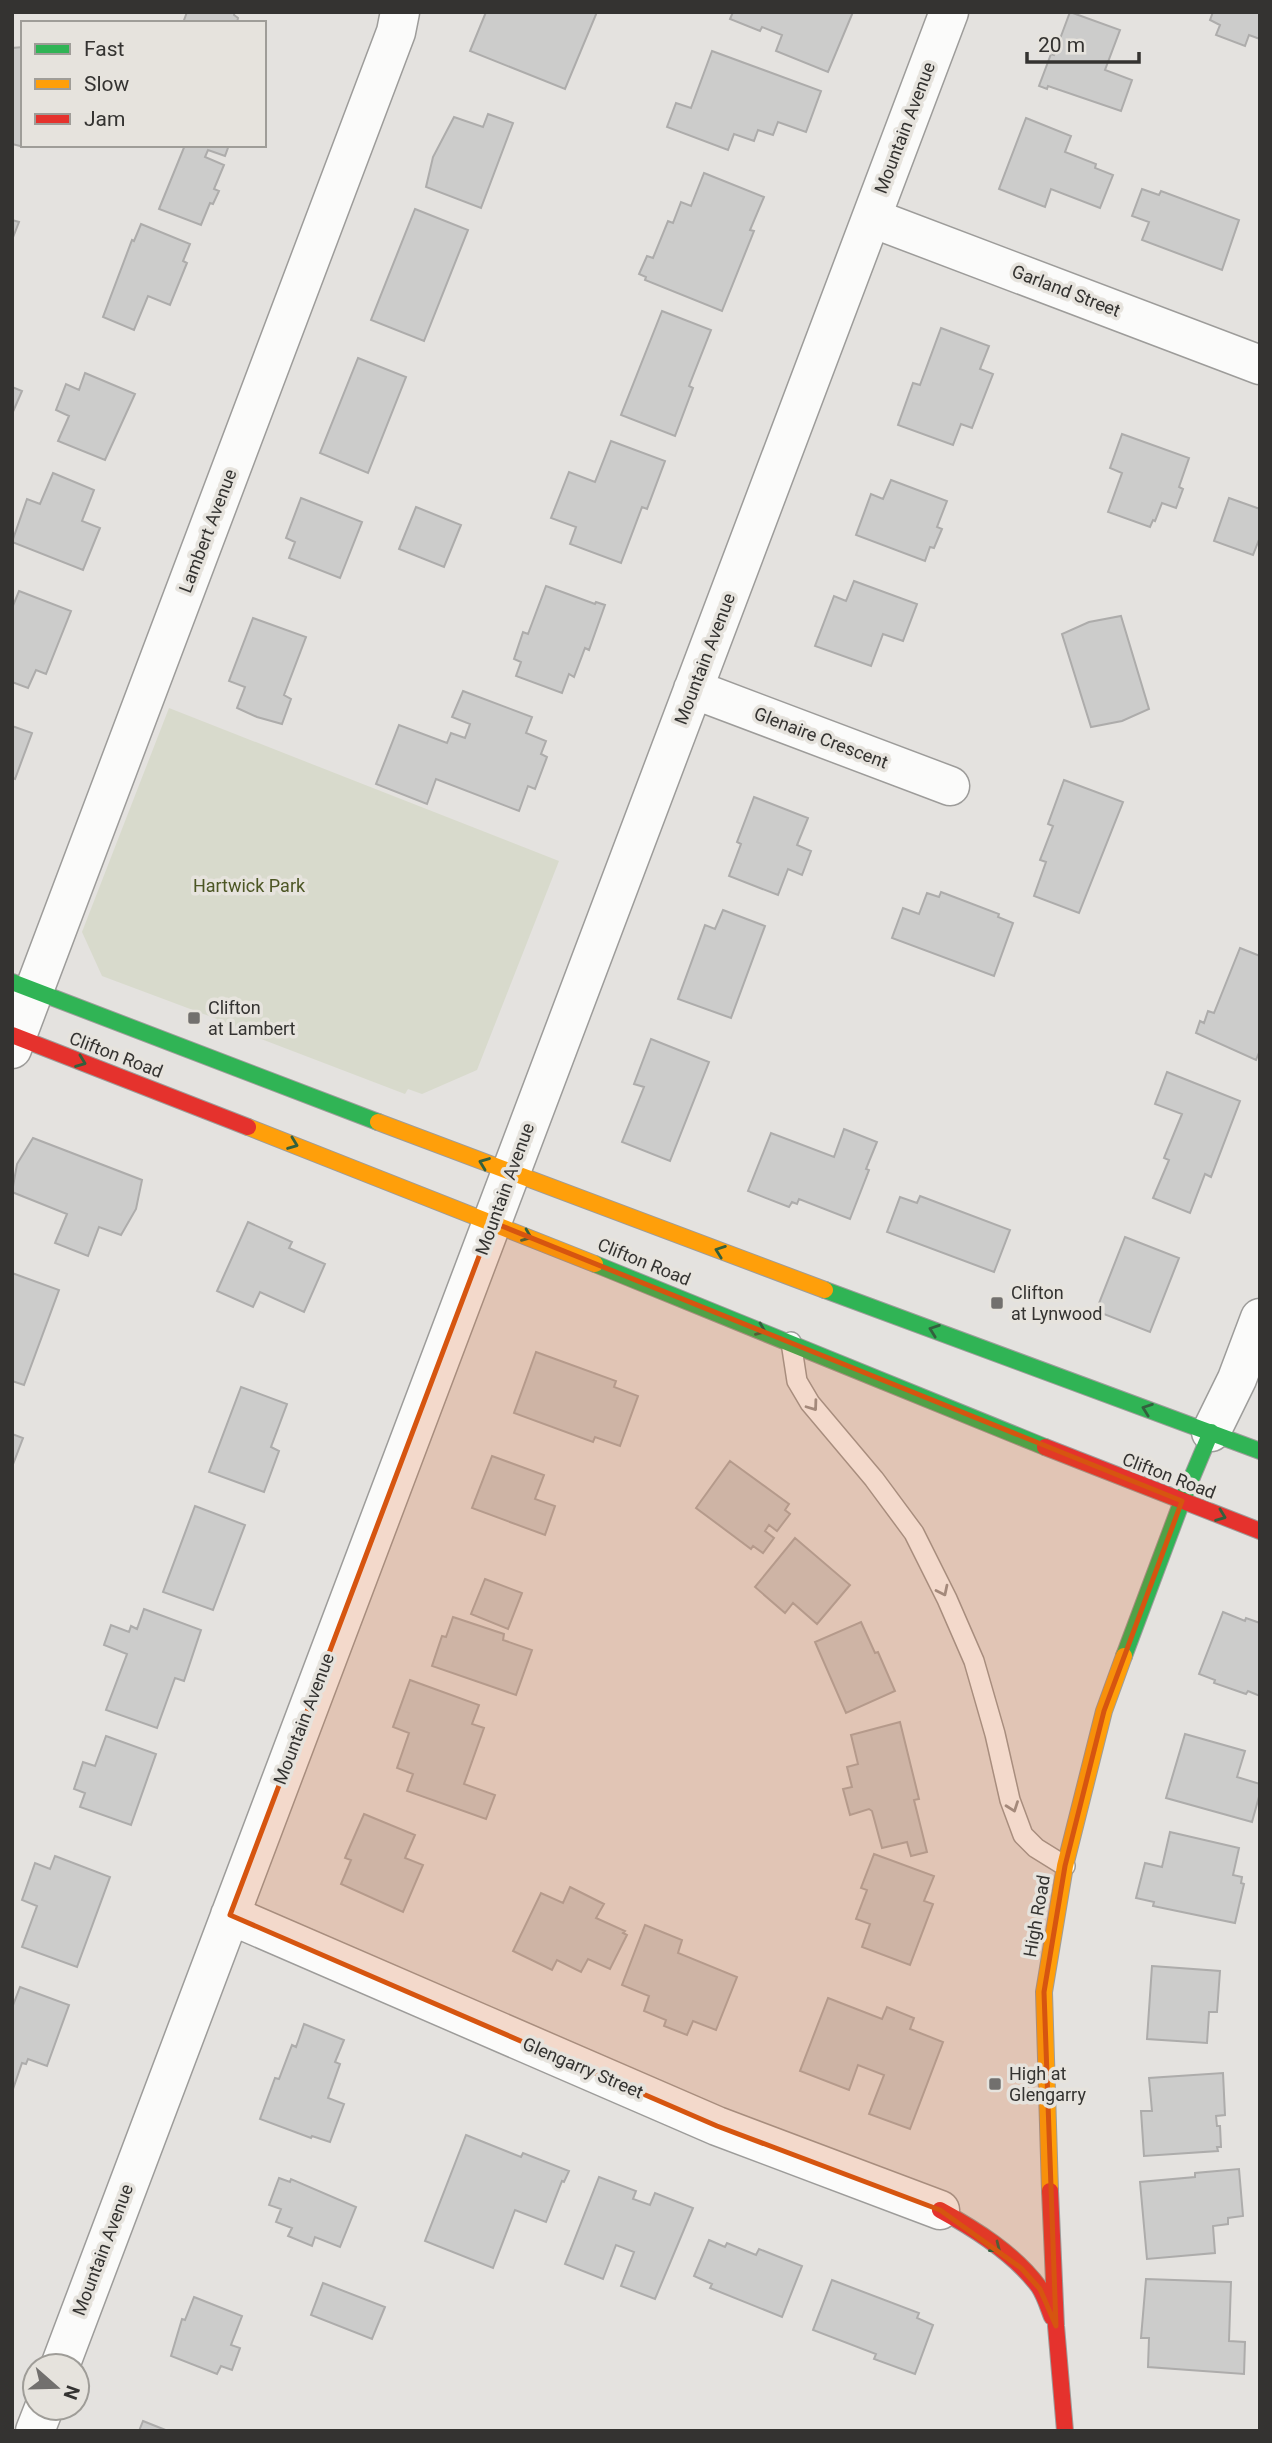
<svg xmlns="http://www.w3.org/2000/svg" width="1272" height="2443" font-family="Roboto,sans-serif">
<style>
.green{fill:#d8dacc}
.building{fill:#cccccb;stroke:#adacab;stroke-width:2}
.lines{fill:none;stroke-linecap:round;stroke-linejoin:round}
.lane-casing{stroke:#9d9c9a;stroke-width:22}
.street-casing{stroke:#9d9c9a;stroke-width:41}
.fast-casing{stroke:#9d9c9a;stroke-width:18}
.slow-casing{stroke:#9d9c9a;stroke-width:18}
.jam-casing{stroke:#9d9c9a;stroke-width:18}
.lane{stroke:#fbfbfa;stroke-width:19}
.street{stroke:#fbfbfa;stroke-width:38}
.fast{stroke:#30b455;stroke-width:16}
.slow{stroke:#ff9f0a;stroke-width:16}
.jam{stroke:#e5322d;stroke-width:16}
.oneway{stroke:#33603e}
.oneway2{stroke:#989796}
.marked{fill:#d65510;fill-opacity:0.2;stroke:#d65510;stroke-width:5;stroke-linejoin:round}
.poi-dot{fill:#72706e;stroke:#e6e3dd;stroke-width:2.5}
.labels{text-anchor:middle;stroke-width:7;stroke-linejoin:round;paint-order:stroke}
.street-label{font-size:18px;fill:#343331;stroke:#e6e3dd}
.park-label{font-size:18px;fill:#4c5624;stroke:#e6e3dd}
.poi-label{font-size:18px;fill:#343331;stroke:#e6e3dd;text-anchor:start}
</style>
<rect width="100%" height="100%" fill="#e4e2df"/>
<path class="green" d="M169,708L559,861L477,1070L422,1094L408,1089L405,1094L217,1022V1019L102,976L82,932Z"/>
<path class="building" d="M187,12H235L234,15L238,18L237,23H183Z
M486,12H597L565,89L470,51Z
M733,12H853L828,72L776,51L782,35L762,27L760,31L730,19Z
M1070,12L1120,30L1105,70L1132,80L1121,111L1048,86L1047,89L1039,86L1051,54L1054,55Z
M1213,12H1260V39L1249,35L1245,46L1216,35L1220,25L1210,20Z
M23,47V145H26L20,146L12,144V48Z
M712,51L821,91L806,132L778,122L773,135L758,130L754,141L734,134L728,150L667,127L676,103L691,108Z
M488,114L513,123L481,208L426,187L433,157L454,117L483,127Z
M1026,118L1071,136L1065,152L1096,164L1095,168L1113,175L1100,208L1051,189L1045,207L999,189Z
M185,145H229L225,156L208,150L205,157L224,165L214,189L219,191L213,204L210,203L201,225L159,209Z
M704,173L764,197L750,230L754,231L722,311L645,280L646,277L639,274L647,256L653,258L668,221L673,223L681,202L691,206Z
M1142,189L1159,195L1161,191L1239,220L1222,270L1142,240L1149,222L1132,216Z
M415,209L468,230L424,341L371,320Z
M12,220L19,222L12,240Z
M141,224L190,244L183,261L187,263L170,305L148,296L134,330L103,317L132,240L134,241Z
M662,311L711,330L689,386L693,388L675,436L621,415Z
M941,328L989,346L980,369L993,374L972,428L961,424L953,445L898,425L913,383L920,385Z
M358,358L406,377L368,473L320,453Z
M85,373L135,394L105,460L58,441L69,416L56,410L66,384L79,390Z
M12,387L22,391L12,414Z
M1122,434L1189,458L1179,487L1183,489L1176,508L1162,503L1155,521L1153,520L1150,527L1108,512L1122,473L1110,468Z
M611,441L665,461L647,509L642,507L621,563L570,544L576,527L551,518L569,472L595,482Z
M53,473L94,490L82,521L100,528L83,570L12,542L27,499L40,504Z
M891,480L947,501L937,527L942,529L934,548L930,547L925,561L856,535L871,494L883,499Z
M301,498L362,522L340,578L289,558L295,542L286,538Z
M1229,498L1260,509V537L1253,555L1214,541Z
M416,507L461,525L444,567L399,549Z
M854,581L917,604L903,641L883,634L871,666L815,646L834,596L846,601Z
M546,586L595,604L596,602L605,605L589,650L585,648L574,677L569,674L562,693L516,676L521,662L514,659L523,632L528,634Z
M19,591L71,611L46,674L36,670L28,688L12,682V608Z
M1121,616L1149,709L1122,721L1091,727L1062,634L1089,622Z
M253,618L306,637L284,695L291,699L282,724L257,717L237,708L245,687L229,681Z
M463,691L532,717L526,733L546,741L541,754L547,757L535,789L528,786L519,811L436,779L427,804L376,784L399,725L447,743L451,733L465,738L470,724L452,717Z
M12,726L32,733L15,779L12,778Z
M1064,780L1123,802L1079,913L1034,896L1046,862L1040,860L1053,826L1048,824Z
M754,797L808,818L797,845L811,851L802,875L788,869L778,895L729,876L741,844L737,842Z
M941,892L999,914L998,917L1013,923L994,976L892,938L903,908L919,914L927,893L939,897Z
M723,910L765,926L731,1018L678,999L705,925L715,929Z
M1240,948L1260,956V1050L1256,1060L1196,1033L1200,1021L1204,1023L1208,1011L1214,1013Z
M651,1039L709,1062L670,1161L622,1142L644,1087L634,1084Z
M1167,1072L1240,1101L1211,1177L1205,1174L1190,1213L1153,1198L1169,1160L1164,1158L1182,1114L1155,1104Z
M844,1129L877,1142L866,1169L869,1170L850,1219L799,1199L797,1204L792,1202L789,1207L748,1191L771,1133L834,1157Z
M33,1138L142,1180L136,1209L121,1235L99,1227L88,1256L55,1243L67,1214L12,1192L17,1164Z
M920,1196L1010,1230L994,1272L887,1232L900,1197L917,1203Z
M248,1222L292,1242L289,1248L325,1264L304,1312L260,1292L253,1307L217,1291Z
M1125,1237L1179,1258L1150,1332L1096,1311Z
M12,1273L59,1290L24,1385L12,1381Z
M536,1352L616,1381L614,1387L638,1396L620,1446L595,1437L593,1442L514,1413Z
M241,1387L287,1404L271,1447L279,1451L264,1492L209,1472Z
M12,1434L23,1438L12,1467Z
M492,1456L544,1475L535,1499L555,1506L545,1535L472,1508Z
M730,1461L789,1504L785,1510L790,1514L777,1531L769,1525L765,1531L774,1538L763,1553L753,1546L751,1549L696,1508Z
M195,1506L245,1525L213,1610L163,1592Z
M795,1538L850,1585L817,1624L793,1603L785,1613L755,1587Z
M485,1579L522,1593L508,1629L471,1614Z
M144,1609L201,1630L184,1681L175,1678L157,1728L106,1710L127,1654L104,1645L111,1625L129,1632L131,1626L137,1629Z
M1223,1612L1245,1621L1246,1618L1260,1623V1696L1248,1691L1246,1694L1214,1683L1215,1680L1199,1674Z
M453,1617L504,1634L503,1640L532,1650L516,1695L432,1666L442,1636L446,1637Z
M861,1622L875,1653L878,1652L895,1691L846,1713L815,1642Z
M410,1680L479,1705L472,1724L484,1728L464,1784L495,1795L486,1819L407,1791L413,1774L397,1768L409,1733L393,1727Z
M900,1722L919,1799L914,1800L927,1852L911,1856L907,1842L882,1848L872,1811L869,1809L850,1815L843,1789L852,1787L847,1767L858,1764L851,1735Z
M1185,1734L1245,1751L1237,1777L1260,1784V1793L1252,1822L1166,1798Z
M106,1736L156,1754L131,1825L80,1807L85,1793L74,1789L83,1762L95,1766Z
M364,1814L415,1835L405,1858L423,1865L403,1912L341,1884L351,1860L345,1858Z
M1170,1832L1239,1848L1233,1875L1242,1877L1241,1883L1244,1884L1235,1923L1153,1906L1154,1902L1136,1898L1145,1863L1162,1867Z
M874,1854L934,1876L924,1901L933,1904L910,1965L862,1947L870,1924L856,1919L867,1890L861,1888Z
M55,1856L110,1877L77,1967L22,1947L37,1906L22,1900L35,1863L50,1869Z
M570,1887L604,1904L596,1918L625,1931L623,1933L627,1935L610,1969L588,1959L581,1972L557,1960L552,1970L513,1951L541,1893L563,1903Z
M645,1925L682,1940L678,1953L737,1977L716,2030L693,2021L687,2035L664,2026L666,2020L644,2011L649,1996L622,1985Z
M1152,1966L1220,1971L1217,2012H1209L1207,2043L1147,2039Z
M20,1987L69,2005L47,2066L28,2059L26,2064L22,2063L12,2092V2008Z
M828,1998L882,2019L887,2007L914,2018L910,2029L943,2042L910,2129L869,2114L884,2075L858,2065L849,2090L800,2071Z
M304,2024L344,2040L335,2062L340,2064L328,2098L344,2104L330,2142L312,2136L311,2138L260,2119L275,2078L279,2079L292,2045L296,2047Z
M1223,2073L1225,2115L1216,2116L1217,2126H1220L1221,2147H1217L1218,2151L1144,2156L1141,2111H1152L1149,2078Z
M466,2135L521,2157L523,2153L569,2171L564,2182L562,2181L546,2222L515,2210L493,2268L425,2241Z
M1239,2169L1243,2216L1228,2218V2224L1213,2226L1215,2253L1147,2259L1140,2182L1195,2177V2173Z
M599,2177L636,2191L633,2199L650,2205L655,2193L693,2208L655,2299L621,2286L634,2252L616,2245L603,2279L565,2264Z
M279,2178L290,2182L291,2179L356,2207L340,2247L315,2237L312,2246L288,2236L292,2228L276,2222L281,2209L269,2205Z
M709,2240L725,2247L727,2243L756,2255L759,2249L802,2266L782,2317L710,2288L712,2284L694,2276Z
M1146,2279L1231,2282L1229,2341L1245,2342L1244,2374L1148,2367L1149,2338H1141Z
M832,2280L919,2313L917,2318L933,2325L915,2374L874,2359L876,2354L813,2330Z
M323,2283L385,2307L372,2339L311,2315Z
M194,2297L242,2316L231,2345L240,2348L232,2370L221,2366L217,2374L171,2356L182,2319L185,2320Z
M143,2421L168,2431H139Z"/>
<g class="lines">
<defs>
<path id="lane" d="M791,1342L797,1381L810,1403L874,1479L914,1533L947,1599L974,1661L995,1734L1010,1800L1023,1835L1036,1848L1065,1866"/>
<path id="street" d="M872,218L1260,365
M693,689L950,786
M12,1049L396,32L400,12
M1211,1432L1237,1379L1260,1318
M230,1915L717,2126L940,2210
M60,2366L949,12
M35,2431L44,2408"/>
<path id="fast" d="M12,982L378,1122
M595,1264L1045,1447
M825,1290L1260,1451
M1124,1656L1182,1501L1211,1432"/>
<path id="slow" d="M378,1122L825,1290
M248,1127L595,1264
M1050,2191L1044,1992L1065,1866L1104,1711L1124,1656"/>
<path id="jam" d="M12,1035L248,1127
M1045,1447L1260,1531
M1050,2191L1056,2326L1065,2431
M940,2210C975,2229 1015,2254 1039,2287C1045,2296 1048,2307 1052,2317"/>
</defs>
<use href="#lane" class="lane-casing"/>
<use href="#street" class="street-casing"/>
<use href="#fast" class="fast-casing"/>
<use href="#slow" class="slow-casing"/>
<use href="#jam" class="jam-casing"/>
<use href="#lane" class="lane"/>
<use href="#street" class="street"/>
<use href="#fast" class="fast"/>
<use href="#slow" class="slow"/>
<use href="#jam" class="jam"/>
</g>
<defs><path id="oneway-chevron" d="M-2-3.5L2.5 0L-2 3.5" fill="none" stroke-width="1.6" stroke-linecap="round" stroke-linejoin="round" transform="scale(1.75)"/></defs>
<g class="oneway">
<use href="#oneway-chevron" transform="translate(81 1062) rotate(21)"/>
<use href="#oneway-chevron" transform="translate(293 1144) rotate(21)"/>
<use href="#oneway-chevron" transform="translate(484 1163) rotate(-159)"/>
<use href="#oneway-chevron" transform="translate(527 1236) rotate(22)"/>
<use href="#oneway-chevron" transform="translate(720 1251) rotate(-160)"/>
<use href="#oneway-chevron" transform="translate(761 1330) rotate(22)"/>
<use href="#oneway-chevron" transform="translate(934 1330) rotate(-160)"/>
<use href="#oneway-chevron" transform="translate(1147 1409) rotate(-160)"/>
<use href="#oneway-chevron" transform="translate(1221 1516) rotate(21)"/>
<use href="#oneway-chevron" transform="translate(996 2248) rotate(38)"/>
</g>
<g class="oneway2">
<use href="#oneway-chevron" transform="translate(813 1406) rotate(54)"/>
<use href="#oneway-chevron" transform="translate(943 1591) rotate(64)"/>
<use href="#oneway-chevron" transform="translate(1013 1807) rotate(70)"/>
</g>
<path class="marked" d="M492,1222L1182,1501L1104,1711L1065,1866L1044,1992L1056,2326L1040,2289L1021,2268L940,2210L717,2126L230,1915Z"/>
<g class="poi-dot">
<rect x="187" y="1011" width="14" height="14" rx="3.5"/>
<rect x="990" y="1296" width="14" height="14" rx="3.5"/>
<rect x="988" y="2077" width="14" height="14" rx="3.5"/>
</g>
<g class="labels">
<g class="street-label">
<text transform="translate(905 128) rotate(-69)" y="6">Mountain Avenue</text>
<text transform="translate(1066 291) rotate(21)" y="6">Garland Street</text>
<text transform="translate(208 531) rotate(-69)" y="6">Lambert Avenue</text>
<text transform="translate(705 659) rotate(-69)" y="6">Mountain Avenue</text>
<text transform="translate(821 738) rotate(21)" y="6">Glenaire Crescent</text>
<text transform="translate(116 1055) rotate(21)" y="6">Clifton Road</text>
<text transform="translate(505 1189) rotate(-70)" y="6">Mountain Avenue</text>
<text transform="translate(644 1262) rotate(22)" y="6">Clifton Road</text>
<text transform="translate(1169 1476) rotate(21)" y="6">Clifton Road</text>
<text transform="translate(304 1719) rotate(-69)" y="6">Mountain Avenue</text>
<text transform="translate(1037 1916) rotate(-80)" y="6">High Road</text>
<text transform="translate(583 2068) rotate(23)" y="6">Glengarry Street</text>
<text transform="translate(103 2250) rotate(-69)" y="6">Mountain Avenue</text>
</g>
<g class="park-label">
<text x="249" y="892">Hartwick Park</text>
</g>
<g class="poi-label">
<text x="208" y="1014">Clifton<tspan x="208" dy="21">at Lambert</tspan></text>
<text x="1011" y="1299">Clifton<tspan x="1011" dy="21">at Lynwood</tspan></text>
<text x="1009" y="2080">High at<tspan x="1009" dy="21">Glengarry</tspan></text>
</g>
</g>
<rect width="1272" height="2443" fill="none" stroke="#343331" stroke-width="28"/>
<rect x="21" y="21" width="245" height="126" fill="#e6e3dd" stroke="#9f9d98" stroke-width="2"/>
<rect x="35" y="44" width="35" height="10" fill="#30b455" stroke="#9f9d98" stroke-width="2"/>
<text x="84" y="56" font-size="21" fill="#343331">Fast</text>
<rect x="35" y="79" width="35" height="10" fill="#ff9f0a" stroke="#9f9d98" stroke-width="2"/>
<text x="84" y="91" font-size="21" fill="#343331">Slow</text>
<rect x="35" y="114" width="35" height="10" fill="#e5322d" stroke="#9f9d98" stroke-width="2"/>
<text x="84" y="126" font-size="21" fill="#343331">Jam</text>
<g transform="translate(56 2387) rotate(110)"><circle r="33" fill="#e6e3dd" stroke="#9f9d98" stroke-width="2"/>
<path d="M0-5L12 26L0 18L-12 26Z" fill="#72706e"/>
<text y="-10" font-size="19" font-weight="bold" text-anchor="middle" fill="#343331">N</text>
</g>
<path d="M1027 52v10h112v-10" fill="none" stroke="#343331" stroke-width="3.5"/>
<text x="1038" y="52" font-size="21" fill="#343331" stroke="#e6e3dd" stroke-width="5" paint-order="stroke">20 m</text>
</svg>
